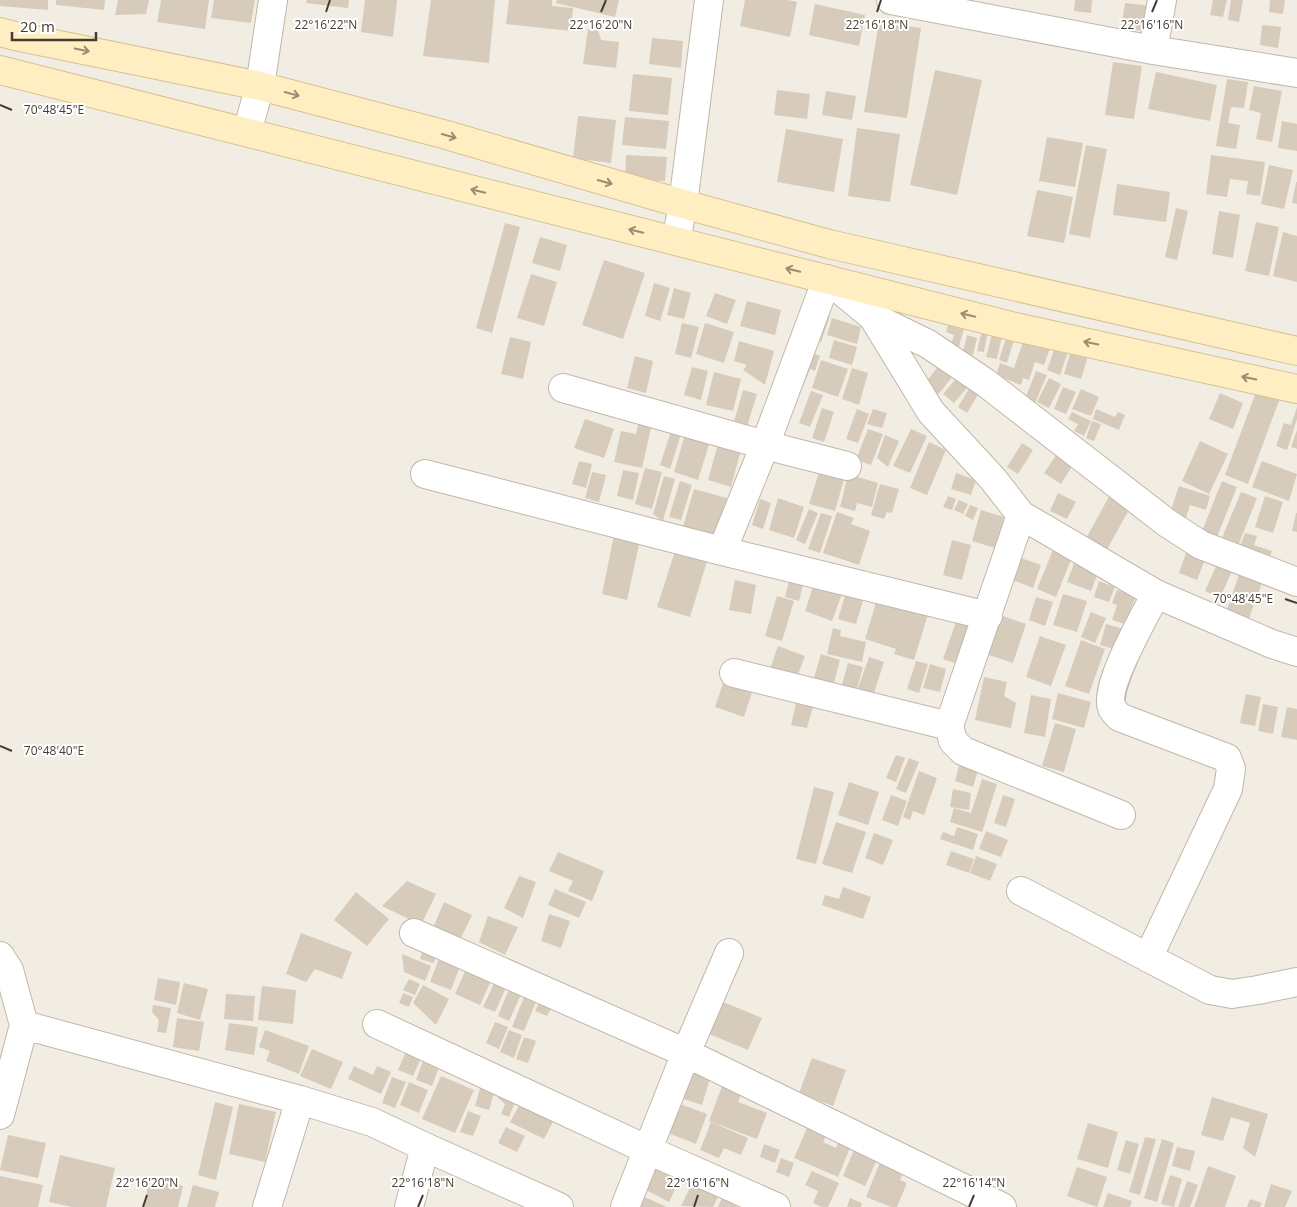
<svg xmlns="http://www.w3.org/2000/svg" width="1297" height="1207" font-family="'Open Sans',sans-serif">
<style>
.building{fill:#d7cbbc}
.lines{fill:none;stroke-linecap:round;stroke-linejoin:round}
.street-casing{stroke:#c1b7a9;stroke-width:30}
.secondary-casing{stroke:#d7c294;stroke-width:30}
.street{stroke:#fff;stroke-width:28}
.secondary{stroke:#ffeec1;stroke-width:28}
.oneway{stroke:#988d73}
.ticks{fill:none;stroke:#443d33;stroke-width:2}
.ticks-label{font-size:12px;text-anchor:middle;fill:#443d33;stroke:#fff;stroke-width:4;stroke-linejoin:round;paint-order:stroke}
</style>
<rect width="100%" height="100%" fill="#f2ede3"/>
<path class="building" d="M0,0H48V10L0,6Z
M56,0H105L104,10L56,5Z
M118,0H149L146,14L115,15Z
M161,0H209L205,29L157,22Z
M214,0H255L251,23L211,18Z
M307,0H349L348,8L306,3Z
M365,0H397L393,37L361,32Z
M431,0H495L489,63L423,56Z
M509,0H552V6L573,8L571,31L506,24Z
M557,0H619L615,17L556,3Z
M745,0H788L797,2L790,37L740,26Z
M1075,0H1092L1091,13L1074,11Z
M1213,0H1227L1223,17L1210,15Z
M1231,0H1243L1239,22L1228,20Z
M1270,0H1285L1283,14L1269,12Z
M1125,3L1153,6L1149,32L1121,28Z
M815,4L865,15L859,46L809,35Z
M879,22L921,28L907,118L864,112Z
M1262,25L1281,27L1278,48L1260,45Z
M588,29L598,30L601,40L619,42L616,68L583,64Z
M652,38L683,41L681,68L649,64Z
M1113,62L1142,66L1134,119L1105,115Z
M935,70L982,80L957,195L910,185Z
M1156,72L1217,85L1210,121L1148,109Z
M633,74L672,78L668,115L629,111Z
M1227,79L1248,82L1244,108L1231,107L1228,123L1240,125L1236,149L1216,146Z
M1254,86L1282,91L1272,142L1256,139L1261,113L1249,110Z
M777,90L810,94L807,119L774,115Z
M826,91L856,96L852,120L822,115Z
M578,116L616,120L611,163L573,158Z
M625,117L669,121L666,149L622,145Z
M1282,121L1297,124V151L1278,148Z
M857,128L900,134L890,202L848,196Z
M786,129L843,139L834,192L777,182Z
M1047,137L1083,143L1075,187L1039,181Z
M1086,145L1107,149L1090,238L1069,234Z
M626,155L667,157L665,181L625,180Z
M1211,155L1265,162L1260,196L1246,194L1248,181L1230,179L1227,197L1206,194Z
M1269,165L1293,170L1284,209L1261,204Z
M1296,182H1297V204L1292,203Z
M1117,184L1170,192L1166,222L1113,215Z
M1037,190L1073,197L1064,243L1027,236Z
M1176,208L1188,211L1177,260L1165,257Z
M1219,211L1240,215L1233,258L1212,254Z
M1256,222L1279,227L1269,276L1245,271Z
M505,223L520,227L492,333L476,328Z
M1283,232L1297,236V282L1273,276Z
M540,237L567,245L560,271L532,263Z
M604,260L645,273L623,339L582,325Z
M531,274L557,282L544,326L517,318Z
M654,283L670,288L660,321L645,316Z
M674,288L691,293L684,319L667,315Z
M715,293L736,300L727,324L706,316Z
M747,301L781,310L775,335L740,326Z
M820,312L830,316L821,342L811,338Z
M832,318L861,327L857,344L827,335Z
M682,323L699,327L691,358L675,354Z
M705,323L734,332L724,363L696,354Z
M948,325L964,329L958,350L950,348L954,335L946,332Z
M982,330L988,331L984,352L977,351Z
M993,330L1003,332L997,359L986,357Z
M1027,331L1053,340L1044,365L1035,362L1029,380L1023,378L1021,385L996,375L1000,363L1014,368Z
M967,335L977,338L973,355L963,352Z
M510,337L531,342L523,379L501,374Z
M1006,338L1014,340L1007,363L999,360Z
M1058,339L1071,343L1060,375L1047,370Z
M834,340L857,347L852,365L829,358Z
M739,341L774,351L765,385L743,370L747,365L734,361Z
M1073,344L1090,349L1081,379L1064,374Z
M807,350L820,356L815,371L810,369L803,387L795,384Z
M635,356L653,361L646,393L627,388Z
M821,360L848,369L838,397L812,388Z
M943,360L957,371L937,396L924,385Z
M692,367L708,371L701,400L684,395Z
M852,368L868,373L859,405L842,399Z
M1036,371L1047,375L1035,403L1025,399Z
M714,372L741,379L733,411L706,405Z
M960,374L971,383L954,403L943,394Z
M1049,378L1061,384L1049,408L1037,402Z
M1259,384L1282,393L1248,484L1225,475Z
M970,387L979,393L967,413L958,407Z
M1063,387L1076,392L1066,414L1054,409Z
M1081,389L1099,397L1091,416L1072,409Z
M743,390L757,394L745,433L732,429Z
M811,391L823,395L810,427L799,423Z
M1220,393L1243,403L1233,429L1209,419Z
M1297,407V419L1287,450L1276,446L1284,423L1291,425Z
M822,408L834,412L824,442L812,438Z
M857,409L869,414L858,443L846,439Z
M873,409L887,413L882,428L867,424Z
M1096,409L1115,417L1118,412L1125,415L1119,430L1093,419Z
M1072,412L1091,421L1084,436L1074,431L1078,424L1068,419Z
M640,416L653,419L642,468L614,462L621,431L636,434Z
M585,419L614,429L604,458L574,448Z
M1092,421L1101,424L1094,441L1086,438Z
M673,425L683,428L670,469L660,465Z
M868,429L883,434L871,465L856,460Z
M911,429L927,436L910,473L893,466Z
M1297,430V449L1291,447Z
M686,431L711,438L698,480L674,472Z
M885,435L899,441L888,467L877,458Z
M719,440L742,446L731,487L708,480Z
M1200,441L1228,454L1209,494L1182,481Z
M929,442L946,450L927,495L910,488Z
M1022,443L1033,450L1018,474L1007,467Z
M1057,454L1073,465L1061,484L1044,473Z
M579,461L592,464L586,488L572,484Z
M1262,461L1297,474L1289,501L1252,487Z
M645,468L662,472L652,509L635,504Z
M820,469L845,476L835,511L809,504Z
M623,470L639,473L633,500L617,496Z
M592,472L606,475L599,502L585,498Z
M956,473L976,480L971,495L951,489Z
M848,474L878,483L872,507L857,503L855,511L840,507Z
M664,476L675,479L663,521L653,514Z
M680,481L692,485L681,520L669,517Z
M1222,481L1237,487L1217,537L1202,531Z
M880,484L899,489L892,513L887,512L884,519L871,515Z
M1179,486L1210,496L1206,510L1190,505L1186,518L1170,513Z
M694,489L727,498L715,540L682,530Z
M1241,492L1257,498L1236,551L1219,545Z
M1058,493L1076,502L1067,519L1050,511Z
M1110,495L1131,506L1105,553L1084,542Z
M948,496L956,499L952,510L943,507Z
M1265,496L1283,502L1273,533L1255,527Z
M778,498L804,507L794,538L769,530Z
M760,499L771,503L763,529L752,525Z
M959,500L968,504L963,514L954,510Z
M970,505L978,508L973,520L965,516Z
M809,509L818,513L805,544L796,540Z
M981,510L1004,517L995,548L972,541Z
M837,512L854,518L851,524L870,531L859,565L823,553Z
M821,513L832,516L820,553L808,549Z
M1296,513H1297V532L1292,531Z
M1245,533L1257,536L1254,545L1272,551L1268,564L1237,554Z
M614,535L640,540L627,600L602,594Z
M952,540L971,545L962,580L943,575Z
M677,545L709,555L690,617L657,607Z
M1053,550L1072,557L1056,597L1037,589Z
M1187,550L1206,557L1197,580L1179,573Z
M1077,556L1101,565L1091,591L1067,582Z
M1018,557L1041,565L1033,588L1010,579Z
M1220,557L1235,564L1220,598L1205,591Z
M1239,575L1262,583L1248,621L1226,613Z
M790,577L804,580L799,601L785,597Z
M735,580L756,585L751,614L729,610Z
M1099,581L1115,587L1109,602L1094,597Z
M814,584L842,594L832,621L805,611Z
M847,589L865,594L856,624L838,619Z
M1117,590L1136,596L1125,624L1112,620L1117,605L1112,603Z
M1063,594L1087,601L1077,632L1053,625Z
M777,596L794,601L782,641L765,636Z
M878,596L929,611L914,660L894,654L896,649L865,639Z
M1036,597L1053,602L1045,626L1029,620Z
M1091,612L1106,618L1095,643L1081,637Z
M1000,615L1026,624L1013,663L986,654Z
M957,619L978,626L964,666L943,659Z
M1106,624L1123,629L1117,650L1100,645Z
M833,628L841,630L840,636L866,642L862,662L827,654Z
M1040,636L1066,645L1051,686L1026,677Z
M1081,640L1105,649L1089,694L1065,686Z
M778,646L805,656L794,685L768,675Z
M821,654L840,660L833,686L813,681Z
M869,657L884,662L873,696L857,691Z
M916,661L928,664L919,693L907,689Z
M848,663L863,667L856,693L841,688Z
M930,664L946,669L940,692L923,688Z
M984,677L1007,682L1004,696L1016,703L1011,728L975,720Z
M724,680L753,689L744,717L715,707Z
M1058,693L1091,702L1084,728L1052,719Z
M1246,694L1261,697L1255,726L1240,723Z
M1031,695L1051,699L1045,737L1024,733Z
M797,699L814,703L807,728L791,725Z
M1263,704L1278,707L1273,734L1258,731Z
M1287,707L1297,709V740L1281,737Z
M1055,723L1076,729L1064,772L1042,766Z
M896,755L905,758L896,782L886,778Z
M909,758L919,762L906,793L896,789Z
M960,762L979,767L973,787L955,781Z
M919,771L937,778L924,815L913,811L910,820L903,817Z
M982,779L997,784L982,832L950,822L954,808L971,813Z
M849,782L879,792L868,825L838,815Z
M814,787L834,792L816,864L796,859Z
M953,789L971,793L969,810L950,807Z
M891,795L907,801L898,826L882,820Z
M1003,795L1015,799L1006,827L994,823Z
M836,822L866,832L852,873L822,864Z
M957,827L978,834L973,850L940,839L943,832L954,836Z
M986,831L1008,840L1001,857L979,849Z
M874,833L893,840L883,865L865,858Z
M951,851L974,859L969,873L946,865Z
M558,852L604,871L592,901L568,891L573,881L549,871Z
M976,856L997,864L990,881L970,873Z
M519,876L536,882L523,918L504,908Z
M407,881L436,894L421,925L382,906Z
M843,887L871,897L863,919L822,905L825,895L839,899Z
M555,889L586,902L579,918L548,905Z
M356,892L389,919L367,946L334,920Z
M444,902L472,915L459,942L432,930Z
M549,914L570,921L561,948L541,941Z
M488,916L518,927L505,955L479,942Z
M301,933L352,952L342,979L315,969L306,982L286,974Z
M425,944L438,947L434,963L420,959Z
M402,954L431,966L425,981L404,972Z
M440,956L461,964L451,990L430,982Z
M469,962L494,974L480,1005L455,994Z
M499,973L510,979L495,1012L483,1007Z
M158,978L180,982L176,1005L154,1000Z
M409,979L420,984L415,995L403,990Z
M512,982L524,988L509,1021L498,1016Z
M184,983L208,989L200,1020L177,1013Z
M423,985L449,999L436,1025L413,1003Z
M262,986L296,990L293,1024L258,1020Z
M526,992L538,997L524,1031L512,1027Z
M403,993L413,997L409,1007L399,1003Z
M226,994L255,996L253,1021L224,1019Z
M541,999L553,1005L547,1016L535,1011Z
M716,999L762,1018L748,1050L702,1031Z
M153,1005L171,1008L166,1033L157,1032L159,1020L152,1012Z
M177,1018L204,1022L199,1051L173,1047Z
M495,1022L508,1027L499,1049L486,1043Z
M229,1023L258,1027L254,1055L225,1050Z
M265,1030L309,1046L299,1074L266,1061L270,1051L259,1047Z
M509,1030L522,1035L514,1058L500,1052Z
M524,1037L536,1041L528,1063L516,1059Z
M312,1049L343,1062L331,1089L300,1076Z
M407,1049L422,1056L413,1076L398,1070Z
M812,1058L846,1070L833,1106L799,1093Z
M423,1061L439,1067L432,1086L416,1080Z
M354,1066L373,1075L377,1066L391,1072L381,1094L348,1079Z
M687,1067L711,1075L702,1105L678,1097Z
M441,1076L474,1090L455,1133L422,1119Z
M392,1077L406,1082L395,1108L382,1103Z
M724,1081L743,1089L738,1102L767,1113L757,1139L709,1121Z
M409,1082L428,1090L419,1113L400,1105Z
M481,1085L495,1089L489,1110L475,1106Z
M500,1089L518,1095L509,1117L501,1114L505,1104L497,1097Z
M524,1097L557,1114L544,1139L510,1122Z
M1212,1097L1268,1114L1255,1157L1243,1148L1250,1123L1231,1117L1223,1141L1201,1135Z
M215,1102L233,1107L216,1180L198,1175Z
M675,1102L707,1114L696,1144L663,1131Z
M239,1104L276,1112L265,1162L229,1154Z
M468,1111L481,1116L473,1136L460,1132Z
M810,1121L829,1129L823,1142L836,1148L840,1138L852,1143L838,1177L794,1158Z
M711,1122L748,1138L741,1155L724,1148L719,1158L700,1150Z
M1088,1123L1118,1132L1108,1168L1077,1159Z
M506,1127L525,1136L517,1152L498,1143Z
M8,1135L46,1143L38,1178L0,1170Z
M1145,1137L1156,1139L1140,1195L1129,1192Z
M1162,1139L1174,1143L1157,1202L1144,1198Z
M1126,1140L1139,1144L1130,1174L1117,1170Z
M857,1143L880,1153L865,1186L843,1176Z
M764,1144L780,1150L775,1163L760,1157Z
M1177,1147L1195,1151L1190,1171L1172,1166Z
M60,1155L115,1168L106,1207H72L49,1202Z
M883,1155L906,1165L900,1180L907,1183L897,1207H891L866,1197Z
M781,1158L794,1163L789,1177L776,1172Z
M651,1161L681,1176L669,1202L646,1190L654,1175L646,1171Z
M1208,1166L1236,1176L1225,1207H1194Z
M1077,1167L1107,1177L1097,1207L1067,1196Z
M812,1171L839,1183L828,1207H822L813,1203L818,1191L805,1185Z
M1170,1175L1182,1179L1174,1207L1161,1204Z
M0,1176L43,1185L38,1207H0Z
M695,1177L721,1190L713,1207L681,1206Z
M150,1178L183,1186L178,1207H143Z
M1187,1181L1198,1185L1190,1207H1178Z
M1271,1184L1292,1191L1285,1207H1264Z
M193,1185L219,1192L215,1207H187Z
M1108,1193L1132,1201L1130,1207H1103Z
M640,1195L667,1207H635Z
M723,1196L738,1203L736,1207H718Z
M850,1198L862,1203L861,1207H847Z
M1250,1199L1262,1203L1260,1207H1247Z"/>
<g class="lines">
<defs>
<path id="street" d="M891,0L1153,50L1297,73
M1153,50L1162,0
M247,132L260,86L273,0
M676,241L683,204L709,0
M873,317L928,344L986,383L1167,523L1201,545L1297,582
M563,388L765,445L847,466
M425,474L722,551L988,616
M1021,515L949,726L953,741L963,751L1121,815
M722,551L765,445L827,279L873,317L931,412L993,479L1021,515L1156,594L1272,644L1297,652
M734,673L949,726
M1021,891L1210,990L1232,994L1258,990L1297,982
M414,933L686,1053L1002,1207
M0,956L9,970L24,1025L300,1100L372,1122L425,1147L559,1207
M1148,958L1228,789L1231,769L1227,758L1119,717C1117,714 1113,711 1112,708C1103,688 1145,615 1156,594
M377,1024L648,1150L776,1207
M0,1115L24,1025
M267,1207L300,1100
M409,1207L425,1147
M625,1207L686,1053L729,953"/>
<path id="secondary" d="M0,32L15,36L260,86L443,134L683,204L829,244L1297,351
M0,70L1015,327L1297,389"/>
</defs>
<use href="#street" class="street-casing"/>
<use href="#secondary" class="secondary-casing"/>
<use href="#street" class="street"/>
<use href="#secondary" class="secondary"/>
</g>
<defs><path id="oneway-shaft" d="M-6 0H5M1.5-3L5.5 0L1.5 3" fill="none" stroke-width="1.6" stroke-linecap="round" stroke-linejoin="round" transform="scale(1.25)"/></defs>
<g class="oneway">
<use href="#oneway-shaft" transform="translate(82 50) rotate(11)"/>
<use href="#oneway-shaft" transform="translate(292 94) rotate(15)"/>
<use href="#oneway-shaft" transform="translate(449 136) rotate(16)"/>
<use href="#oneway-shaft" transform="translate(605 182) rotate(16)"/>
<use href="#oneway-shaft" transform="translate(478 191) rotate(-166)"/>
<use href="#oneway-shaft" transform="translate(636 231) rotate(-166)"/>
<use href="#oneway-shaft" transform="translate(793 270) rotate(-166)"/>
<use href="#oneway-shaft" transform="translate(968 315) rotate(-166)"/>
<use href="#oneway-shaft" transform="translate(1091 343) rotate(-168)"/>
<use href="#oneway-shaft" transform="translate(1249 378) rotate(-168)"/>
</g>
<path class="ticks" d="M326,12L330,0M601,12L606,0M877,12L881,0M1152,12L1157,0M0,105L12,110M1285,599L1297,603M0,746L12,751M143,1207L147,1195M418,1207L423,1195M694,1207L698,1195M969,1207L974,1195"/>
<g class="ticks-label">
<text x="326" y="29">22°16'22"N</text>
<text x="601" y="29">22°16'20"N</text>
<text x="877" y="29">22°16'18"N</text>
<text x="1152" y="29">22°16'16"N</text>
<text x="54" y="114">70°48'45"E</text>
<text x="1243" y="603">70°48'45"E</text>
<text x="54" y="755">70°48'40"E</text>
<text x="147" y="1187">22°16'20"N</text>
<text x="423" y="1187">22°16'18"N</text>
<text x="698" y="1187">22°16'16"N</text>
<text x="974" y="1187">22°16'14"N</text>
</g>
<path d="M12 32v8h84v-8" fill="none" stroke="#443d33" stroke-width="2.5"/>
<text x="20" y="32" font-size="15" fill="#443d33" stroke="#ffffff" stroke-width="4" paint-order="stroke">20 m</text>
</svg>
